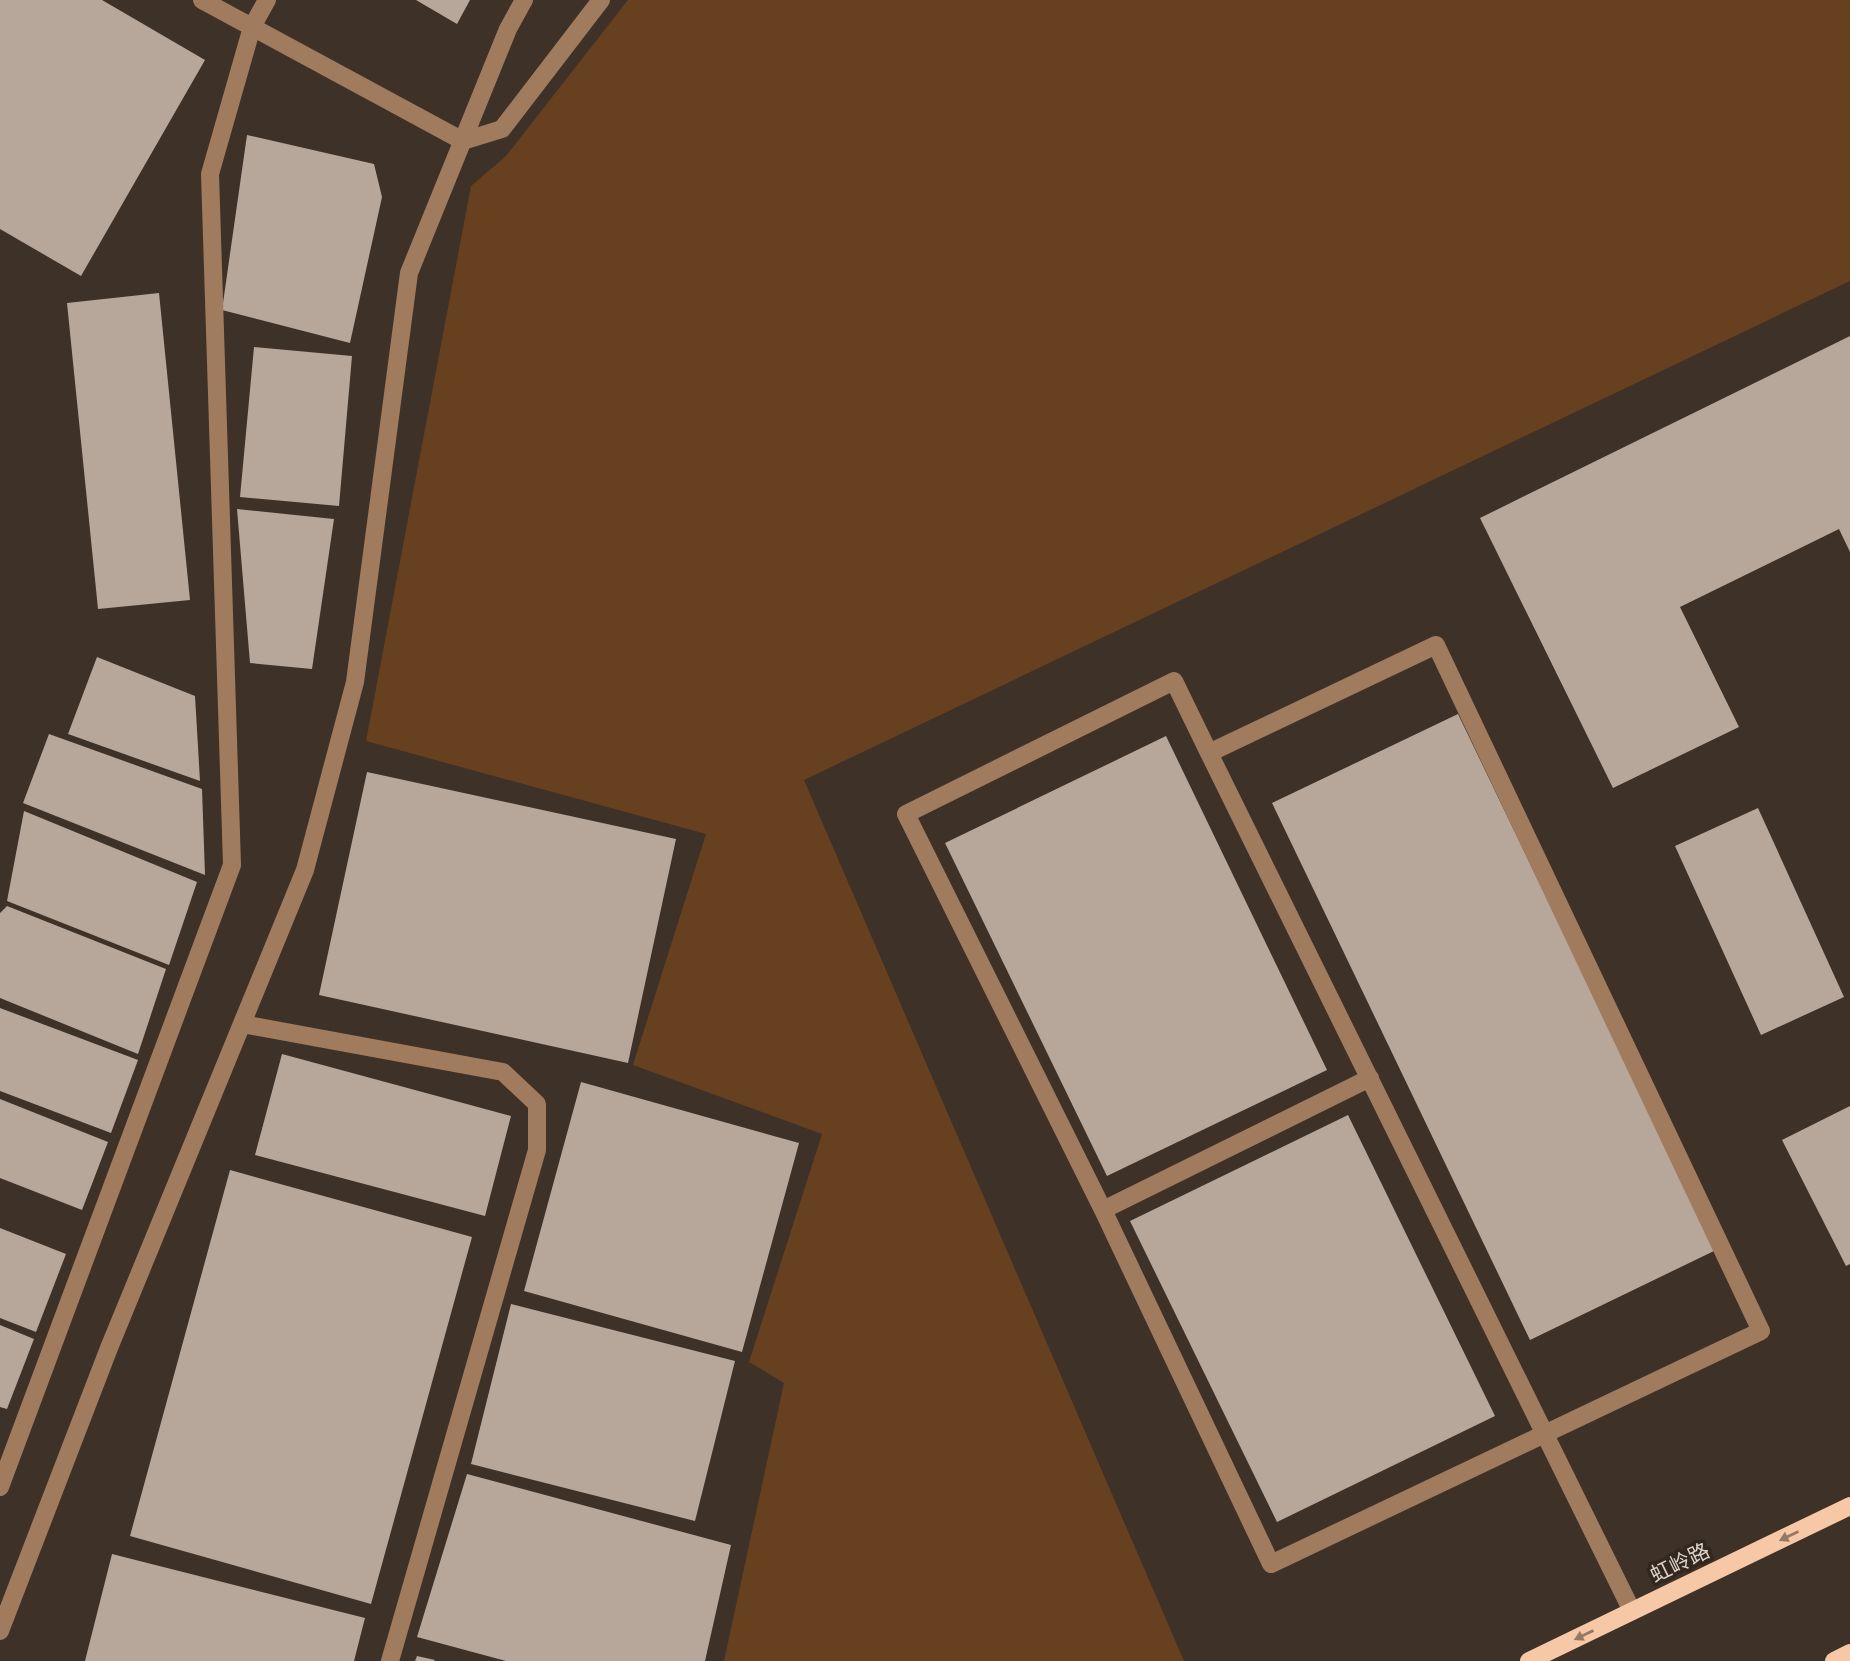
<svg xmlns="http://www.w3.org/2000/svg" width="1850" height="1661" font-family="'Golos Text','Noto Sans SC',sans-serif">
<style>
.green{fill:#674020}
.building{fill:#b7a79b}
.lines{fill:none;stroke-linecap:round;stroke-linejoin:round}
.minor{stroke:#a17b5e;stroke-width:18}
.major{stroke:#f7c8a5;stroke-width:18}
.oneway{fill:#967862}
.labels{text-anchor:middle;stroke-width:7;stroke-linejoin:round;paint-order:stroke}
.street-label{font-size:21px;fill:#dcd4ce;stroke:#34281e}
</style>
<rect width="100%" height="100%" fill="#3e3128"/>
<path class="green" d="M628,0H1850V281L804,780L1184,1661H724L784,1383L749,1362L822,1134L633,1065L706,834L366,741L471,186L506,156Z"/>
<path class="building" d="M0,0H102L205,60L81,276L0,229Z
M416,0H470L457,24Z
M247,135L374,164L382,197L350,343L222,310Z
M159,293L190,600L98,609L67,303Z
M1850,336V552L1839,529L1680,607L1739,727L1613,788L1480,518Z
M254,347L352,356L339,506L240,497Z
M237,509L334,519L312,669L250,663Z
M97,657L195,696L200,781L68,734Z
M1458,714L1716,1250L1530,1340L1272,803Z
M49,734L202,789L205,875L23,803Z
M1166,736L1327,1070L1107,1176L945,843Z
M367,772L676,839L628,1063L319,995Z
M1758,808L1844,997L1761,1035L1675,846Z
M24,811L197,882L169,965L7,901Z
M7,906L166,969L138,1054L0,998V913Z
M0,1008L138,1060L111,1133L0,1091Z
M282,1054L511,1116L485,1216L255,1155Z
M581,1082L799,1143L742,1352L524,1291Z
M0,1099L108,1142L82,1210L0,1178Z
M1850,1106V1264L1846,1266L1782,1140Z
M1348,1115L1495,1416L1277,1522L1130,1221Z
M230,1170L472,1237L371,1604L130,1536Z
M0,1228L66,1254L36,1332L0,1318Z
M511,1304L735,1361L695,1521L471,1464Z
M0,1325L34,1339L7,1409L0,1407Z
M467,1474L731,1545L705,1661H506L417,1637Z
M112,1554L365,1618L354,1661H85Z
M417,1656L435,1660L434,1661H415Z"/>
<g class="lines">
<path class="minor" d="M202,0L463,141L502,129L601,0
M242,1024L503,1072L537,1104V1150L390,1661
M1370,1078L1103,1210L906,814L1174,681L1209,753L1632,1611
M1103,1210L1271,1564L1761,1331L1436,645L1209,753
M0,1487L232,865L210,174L252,27L267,0
M0,1631L109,1348L305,870L355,682L409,273L508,29L524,0"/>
<path class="major" d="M1529,1661L1850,1506
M1834,1661L1850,1653"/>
</g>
<defs><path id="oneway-solid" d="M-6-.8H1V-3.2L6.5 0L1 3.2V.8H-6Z" transform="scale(1.75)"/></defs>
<g class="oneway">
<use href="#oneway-solid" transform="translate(1789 1536) rotate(154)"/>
<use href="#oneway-solid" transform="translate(1584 1635) rotate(154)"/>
</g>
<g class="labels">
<g class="street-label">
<text transform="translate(1680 1563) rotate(-26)" y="7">虹岭路</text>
</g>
</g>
</svg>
